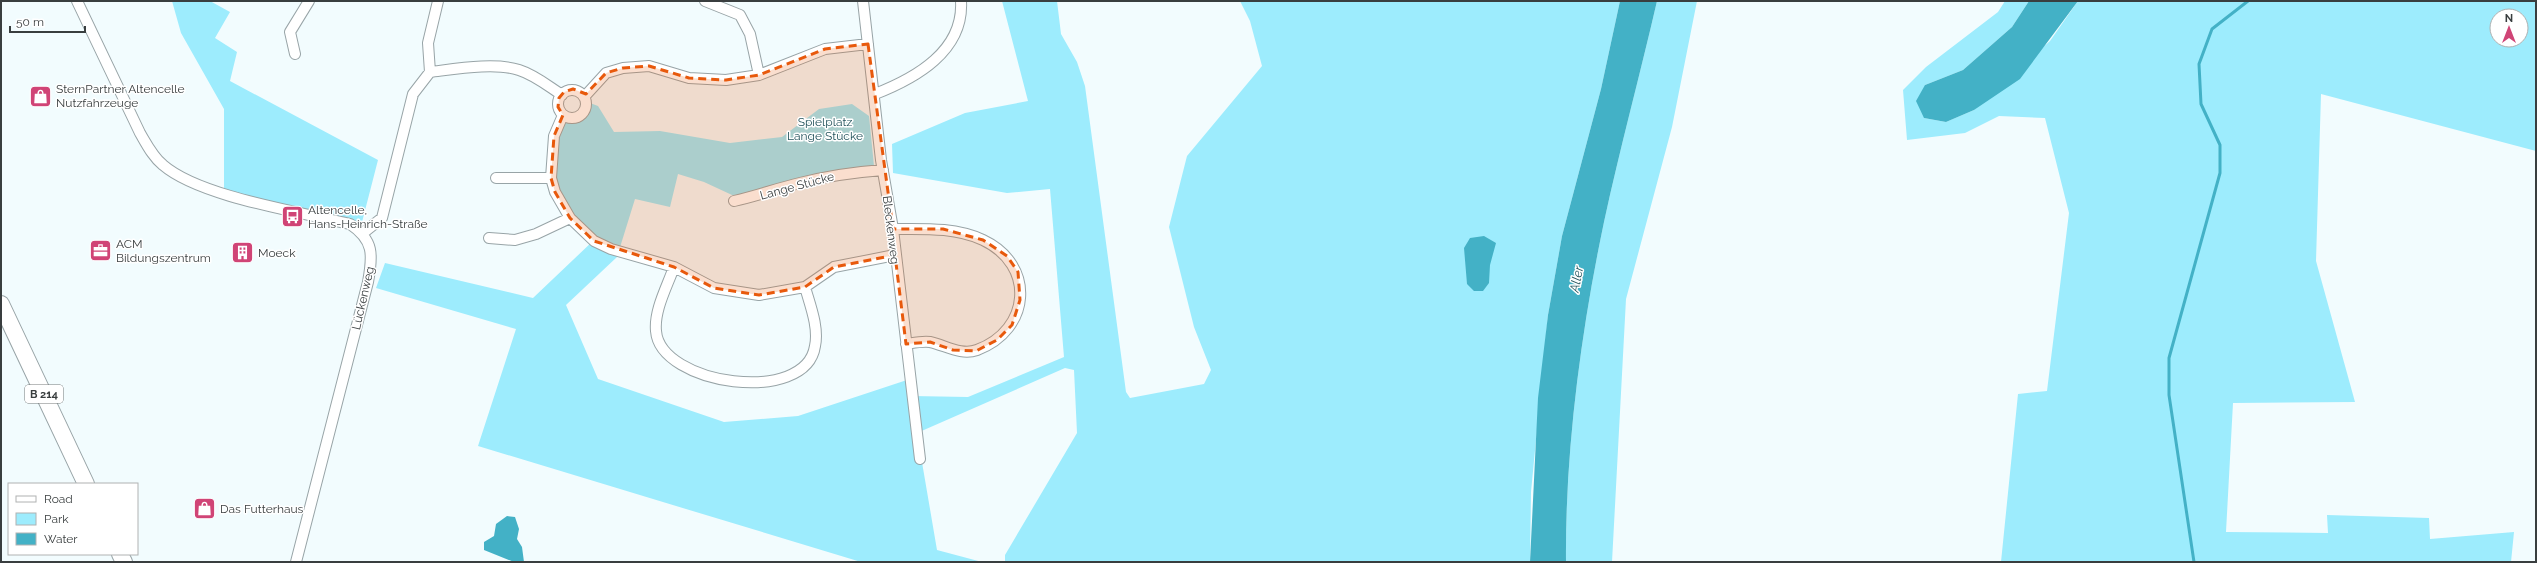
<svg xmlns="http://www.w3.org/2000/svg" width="2537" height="563" font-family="Raleway,sans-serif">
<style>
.green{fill:#9decfd;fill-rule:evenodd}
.water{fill:#43b1c6}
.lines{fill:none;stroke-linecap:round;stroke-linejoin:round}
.stream{stroke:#43b1c6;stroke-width:3}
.minor-casing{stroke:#98a4a7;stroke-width:12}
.primary-casing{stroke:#98a4a7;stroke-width:18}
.minor{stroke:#fff;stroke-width:10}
.primary{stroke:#fff;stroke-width:16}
.marked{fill:#e8590c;fill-opacity:0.2;stroke:#e8590c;stroke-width:3;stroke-dasharray:8 5;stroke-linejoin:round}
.labels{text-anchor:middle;stroke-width:3;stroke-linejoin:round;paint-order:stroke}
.shield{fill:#fff;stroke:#747879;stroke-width:1}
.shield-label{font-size:11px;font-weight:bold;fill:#393e3f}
.poi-label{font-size:12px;fill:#393e3f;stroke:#fff;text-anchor:start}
.park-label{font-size:12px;fill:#24535c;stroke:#fff}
.street-label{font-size:12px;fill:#393e3f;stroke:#fff}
.water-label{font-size:13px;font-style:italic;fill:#27565f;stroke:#fff}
</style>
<rect width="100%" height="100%" fill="#f2fcfe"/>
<path class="green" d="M172,1H210L230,12L215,38L237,52L230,81L378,160L361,226L224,190V109L181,33Z
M1002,1H1057L1061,34L1077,62L1085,86L1126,392L1130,398L1204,384L1211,370L1194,327L1169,227L1187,156L1262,66L1250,21L1240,1H1620L1601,89L1562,236L1548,315L1531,492L1530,562H1005V555L1077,433L1074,370L1065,368L917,433L937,550L982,562H861L478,446L516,329L376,288L385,263L533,298L594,240L555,192L556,137L565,122C579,121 588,117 590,103L598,106L614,132L660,131L730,143L782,137L819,109L852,104L869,116L874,166L766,194L732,195L704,182L678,174L670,207L635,199L617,257L566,305L598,379L724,422L798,416L910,379L912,396L968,397L1064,357L1050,189L1007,193L893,173L892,144L965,113L1028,101Z
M1657,1H1697L1672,127L1626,299L1612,562H1566C1565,451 1581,331 1604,222C1620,148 1640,75 1657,1Z
M2005,1H2029L2012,27L1963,70L1925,85L1924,118L1946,122L1974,110L2050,41L2078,1H2536V151L2321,94L2316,261L2355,402L2233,403L2226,532L2328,533L2327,515L2429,518L2430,539L2514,532L2511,562H2001L2018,394L2047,391L2069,213L2045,118L1999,116L1965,133L1907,140L1903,90L1926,67L1998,12ZM2497,16H2521V40H2497Z"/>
<path class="water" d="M1620,1H1657C1640,75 1620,148 1604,222C1581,331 1565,451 1566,562H1530L1538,398L1548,315L1562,236L1601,89Z
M2029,1H2078L2020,79L1974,110L1946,122L1924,118L1916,101L1925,85L1963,70L2012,27Z
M1484,236L1496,243L1490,265L1489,283L1483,291H1474L1467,284L1464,248L1470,238Z
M507,516L515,517L519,529L517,539L522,547L524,562H514L484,550V542L494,536L496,524Z"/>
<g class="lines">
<path class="stream" d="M2194,562L2169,395V358L2220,173V145L2201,104L2199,64L2212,29L2248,1"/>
<defs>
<path id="minor" d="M77,1L140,133C147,145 153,157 163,165C200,197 301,212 350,224C374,240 373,255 368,282L296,562
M705,1L740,15L750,34L759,75
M863,1L881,160L893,229L920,459
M295,54L290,32L309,1
M430,72C455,69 495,62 519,70C535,75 548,86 562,95
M558 104a14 14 0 1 1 28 0a14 14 0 1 1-28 0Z
M875,94C916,78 964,51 961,1
M585,96L606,73L623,68L649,66L689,78L726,80L759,75L825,49L868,44
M496,178H551L554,136L563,115
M551,178L555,192L570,218
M734,201C757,196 778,188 800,183C828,176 855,172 883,170
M893,229C923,229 955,227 983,240C1036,265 1031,330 977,350C961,356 945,345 930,342C922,341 913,343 906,344
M363,233L382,218L413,94L430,72L428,43L438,1
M489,238L515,240L536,234L570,218L594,241L611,249L674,267L714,288L759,295L805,287L834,267L895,255
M674,267C667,287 654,310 656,331C660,385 806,406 815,346C819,327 810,305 805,287"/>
<path id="primary" d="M1,304L86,484
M120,554L124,562"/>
</defs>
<use href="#minor" class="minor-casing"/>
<use href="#primary" class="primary-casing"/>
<use href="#minor" class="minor"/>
<use href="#primary" class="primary"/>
</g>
<path class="marked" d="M868,44L893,229H943L983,240L1007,256L1018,272L1020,300L1012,325L997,340L976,351L953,350L930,342L906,344L895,255L834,267L805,287L759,295L714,288L674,267L594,241L570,218L555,192L551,178L554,136L563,115L558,107L559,98L564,92L573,89L586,94L606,73L623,68L649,66L689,78L726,80L759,75L825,49Z"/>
<defs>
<symbol id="shop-square" viewBox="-11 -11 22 22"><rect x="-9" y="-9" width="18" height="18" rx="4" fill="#d04476" stroke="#fff"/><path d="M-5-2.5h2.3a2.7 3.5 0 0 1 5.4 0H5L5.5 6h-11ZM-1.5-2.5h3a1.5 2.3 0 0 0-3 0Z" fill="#fff"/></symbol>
<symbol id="bus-square" viewBox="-11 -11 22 22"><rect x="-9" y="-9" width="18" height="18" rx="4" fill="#d04476" stroke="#fff"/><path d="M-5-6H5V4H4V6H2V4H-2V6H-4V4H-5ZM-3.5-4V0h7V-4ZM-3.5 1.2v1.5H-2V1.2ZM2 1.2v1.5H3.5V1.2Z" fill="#fff"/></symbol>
<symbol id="office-square" viewBox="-11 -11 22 22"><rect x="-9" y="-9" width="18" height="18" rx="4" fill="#d04476" stroke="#fff"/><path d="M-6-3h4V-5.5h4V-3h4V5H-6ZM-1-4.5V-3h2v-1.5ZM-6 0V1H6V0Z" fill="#fff"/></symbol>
<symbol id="building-square" viewBox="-11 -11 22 22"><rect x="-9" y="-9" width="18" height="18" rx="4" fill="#d04476" stroke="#fff"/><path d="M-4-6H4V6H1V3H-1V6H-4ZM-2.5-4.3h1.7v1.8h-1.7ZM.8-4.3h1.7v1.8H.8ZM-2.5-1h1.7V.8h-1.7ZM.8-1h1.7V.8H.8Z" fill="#fff"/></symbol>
</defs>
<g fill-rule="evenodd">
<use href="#shop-square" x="28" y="84" width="25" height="25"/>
<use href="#bus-square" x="280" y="204" width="25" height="25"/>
<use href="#office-square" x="88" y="238" width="25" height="25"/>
<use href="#building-square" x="230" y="240" width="25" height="25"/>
<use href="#shop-square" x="192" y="496" width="25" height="25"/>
</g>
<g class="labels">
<rect class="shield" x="25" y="385" width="38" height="18" rx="3"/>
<g class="shield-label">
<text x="44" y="398">B 214</text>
</g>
<g class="poi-label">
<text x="56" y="93">SternPartner Altencelle<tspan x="56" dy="14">Nutzfahrzeuge</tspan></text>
<text x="308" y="214">Altencelle,<tspan x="308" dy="14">Hans-Heinrich-Straße</tspan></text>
<text x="116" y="248">ACM<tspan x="116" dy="14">Bildungszentrum</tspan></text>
<text x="258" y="257">Moeck</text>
<text x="220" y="513">Das Futterhaus</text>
</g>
<g class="park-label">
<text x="825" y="126">Spielplatz<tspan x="825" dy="14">Lange Stücke</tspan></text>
</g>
<g class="street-label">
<text transform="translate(797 186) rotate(-15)" y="4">Lange Stücke</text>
<text transform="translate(891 230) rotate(83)" y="4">Bleckenweg</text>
<text transform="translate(363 298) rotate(-77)" y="4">Lückenweg</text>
</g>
<g class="water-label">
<text transform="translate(1576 279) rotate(-80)" y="5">Aller</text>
</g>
</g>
<rect width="2537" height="563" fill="none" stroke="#393e3f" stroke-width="4"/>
<rect x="8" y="483" width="130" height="72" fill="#ffffff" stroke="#b0b2b2"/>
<rect x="16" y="496" width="20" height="6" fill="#ffffff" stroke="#b0b2b2"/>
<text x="44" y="503" font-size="12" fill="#393e3f">Road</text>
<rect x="16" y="513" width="20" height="12" fill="#9decfd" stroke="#b0b2b2"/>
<text x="44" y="523" font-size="12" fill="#393e3f">Park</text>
<rect x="16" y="533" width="20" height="12" fill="#43b1c6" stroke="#b0b2b2"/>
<text x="44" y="543" font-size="12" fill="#393e3f">Water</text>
<g transform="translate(2509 28)"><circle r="19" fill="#ffffff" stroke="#b0b2b2"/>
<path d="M0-3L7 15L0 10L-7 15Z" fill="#d04476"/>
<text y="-6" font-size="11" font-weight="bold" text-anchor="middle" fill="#393e3f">N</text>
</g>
<path d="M10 26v6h75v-6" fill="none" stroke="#393e3f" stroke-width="2"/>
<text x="16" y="26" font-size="12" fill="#393e3f" stroke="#ffffff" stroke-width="3" paint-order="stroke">50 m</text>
</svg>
